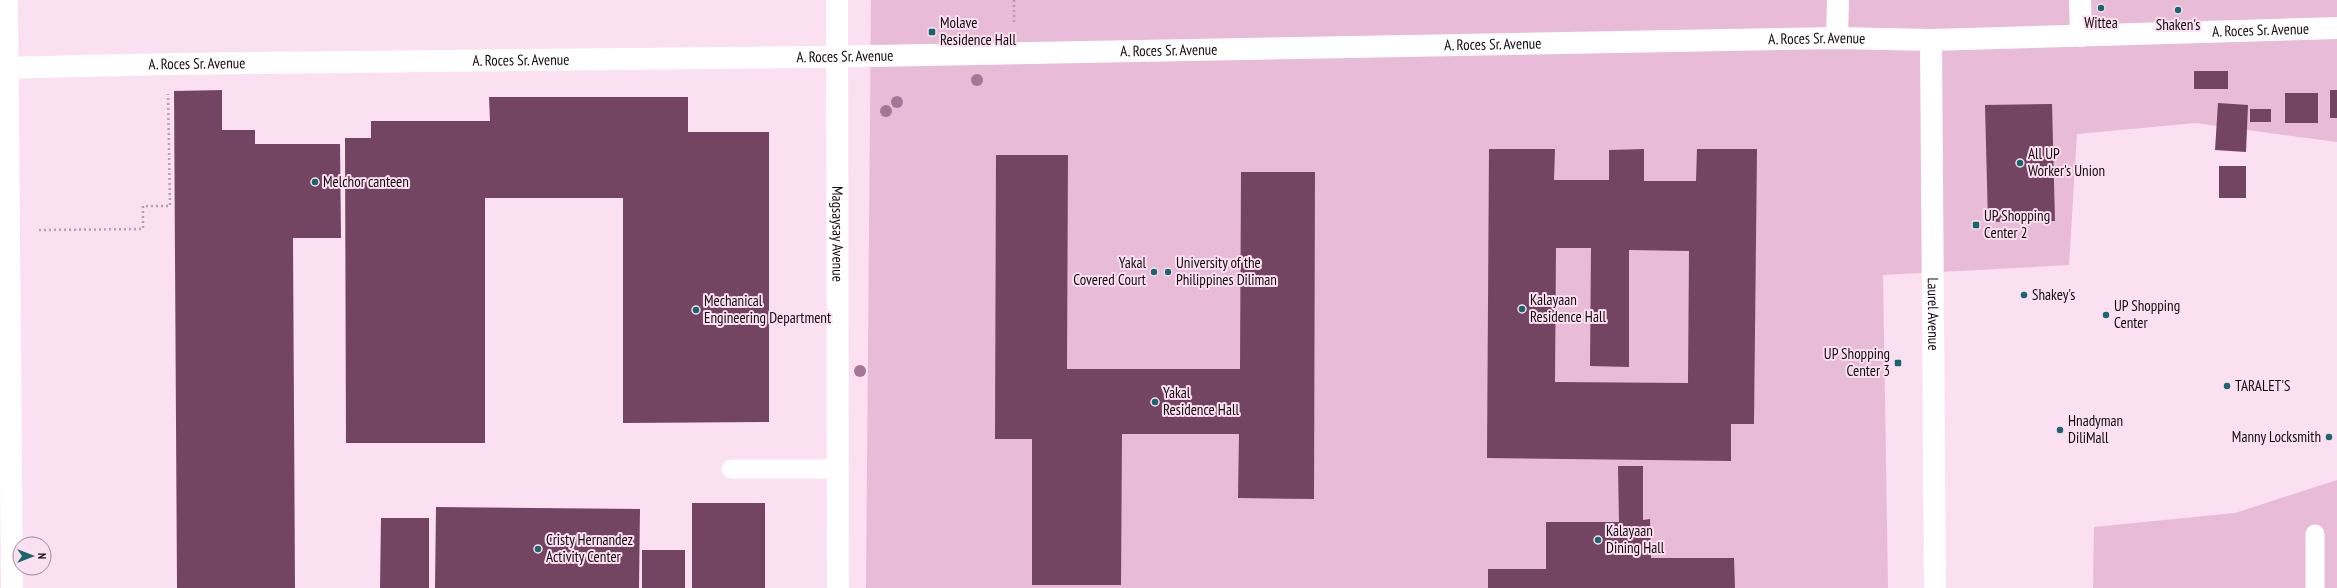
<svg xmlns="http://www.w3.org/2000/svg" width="2337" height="588" font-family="'PT Sans Narrow',sans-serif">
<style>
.green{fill:#e8bbd7}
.building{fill:#744563;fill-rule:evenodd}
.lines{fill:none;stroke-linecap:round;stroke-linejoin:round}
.path{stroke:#b5a0ad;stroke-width:2.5;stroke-dasharray:2 3;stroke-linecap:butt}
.service{stroke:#fff;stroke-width:19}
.minor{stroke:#fff;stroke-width:22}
.tertiary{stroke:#fff;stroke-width:22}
.tree{fill:#a57696}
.poi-dot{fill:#19666e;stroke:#fae0f0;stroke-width:1.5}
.labels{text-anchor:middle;stroke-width:4;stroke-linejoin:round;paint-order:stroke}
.poi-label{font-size:15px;fill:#130b10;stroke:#fae0f0;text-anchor:start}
.street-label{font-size:15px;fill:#130b10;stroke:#fae0f0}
</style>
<rect width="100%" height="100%" fill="#fae0f0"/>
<path class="green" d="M871,0H2337V142L2195,123L2077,134L2069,265L1883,275L1888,588H866Z
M2337,480V588H2093L2094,527L2235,513Z"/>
<path class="building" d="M2194,71H2228V89H2194Z
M222,90V130H255V144H340L341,238H293L295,588H177L174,91Z
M2330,90H2337V118H2330Z
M2285,93H2318V123H2285Z
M489,97H688V132H769V422L623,423V198H485V443H346L345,138H371V121H490Z
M2218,103L2248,105L2246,152L2215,150Z
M2052,104L2055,221L1988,222L1985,105Z
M2250,109H2271V122H2250Z
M1489,149H1555L1554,180H1609V150L1644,149V181H1696L1697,149H1757L1754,424H1731V461L1487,458ZM1556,248H1591L1590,366L1629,367V250L1689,251L1688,383L1555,382Z
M996,155H1068L1067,369H1240L1241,172H1315L1314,499L1238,498L1239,434H1122L1121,585H1032V439H995Z
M2219,166H2246V198H2219Z
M1618,466H1643V520L1650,519L1651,558H1734L1735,588H1488V569H1546V522H1619Z
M692,503H765V588H692Z
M436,507L640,509L639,588H435Z
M381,518H429V588H380Z
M642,550H685V588H642Z"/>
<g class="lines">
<path class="path" d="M1014,0V23
M39,230L143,229V206H170L168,94"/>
<path class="service" d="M731,469H837
M2315,534V588"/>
<g class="minor">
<path id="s1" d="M837,0L838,588"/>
<path d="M2080,0L2081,36"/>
<path d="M1837,38L1838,0"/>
<path id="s2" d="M1931,40L1935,588"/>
<path id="s3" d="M0,68L168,64L819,57L1837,38L1931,40L2337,28"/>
</g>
<path class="tertiary" d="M7,0L12,588"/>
</g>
<g class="tree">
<circle cx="977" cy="80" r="6"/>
<circle cx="897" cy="102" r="6"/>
<circle cx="886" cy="111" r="6"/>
<circle cx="860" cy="371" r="6"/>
</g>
<g class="poi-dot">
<circle cx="2101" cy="8" r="4"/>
<circle cx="2178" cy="10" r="4"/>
<rect x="928" y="28" width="8" height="8" rx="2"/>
<circle cx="2020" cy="163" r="4"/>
<circle cx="315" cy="182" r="4"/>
<rect x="1972" y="221" width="8" height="8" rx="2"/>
<circle cx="1154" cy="272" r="4"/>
<circle cx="1168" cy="272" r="4"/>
<circle cx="2024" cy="295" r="4"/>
<circle cx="1522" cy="309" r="4"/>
<circle cx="696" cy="310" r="4"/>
<circle cx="2106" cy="315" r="4"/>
<rect x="1894" y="359" width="8" height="8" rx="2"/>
<circle cx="2227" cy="386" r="4"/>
<circle cx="1155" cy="402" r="4"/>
<circle cx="2060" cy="430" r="4"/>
<circle cx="2329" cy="437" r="4"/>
<circle cx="1598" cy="540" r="4"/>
<circle cx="538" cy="549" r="4"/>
</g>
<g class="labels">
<g class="poi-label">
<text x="940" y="28">Molave<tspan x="940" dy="17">Residence Hall</tspan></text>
<text x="2101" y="28" text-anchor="middle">Wittea</text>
<text x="2178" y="30" text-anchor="middle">Shaken's</text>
<text x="2028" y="159">All UP<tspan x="2028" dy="17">Worker's Union</tspan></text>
<text x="323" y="187">Melchor canteen</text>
<text x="1984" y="221">UP Shopping<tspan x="1984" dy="17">Center 2</tspan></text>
<text x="1146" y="268" text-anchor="end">Yakal<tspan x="1146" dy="17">Covered Court</tspan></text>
<text x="1176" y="268">University of the<tspan x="1176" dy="17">Philippines Diliman</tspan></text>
<text x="2032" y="300">Shakey's</text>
<text x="1530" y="305">Kalayaan<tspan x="1530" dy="17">Residence Hall</tspan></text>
<text x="704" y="306">Mechanical<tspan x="704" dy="17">Engineering Department</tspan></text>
<text x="2114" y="311">UP Shopping<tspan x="2114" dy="17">Center</tspan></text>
<text x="1890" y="359" text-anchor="end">UP Shopping<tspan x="1890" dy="17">Center 3</tspan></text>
<text x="2235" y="391">TARALET'S</text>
<text x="1163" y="398">Yakal<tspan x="1163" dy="17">Residence Hall</tspan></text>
<text x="2068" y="426">Hnadyman<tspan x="2068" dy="17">DiliMall</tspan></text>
<text x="2321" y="442" text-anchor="end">Manny Locksmith</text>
<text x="1606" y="536">Kalayaan<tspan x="1606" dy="17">Dining Hall</tspan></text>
<text x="546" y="545">Cristy Hernandez<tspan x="546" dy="17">Activity Center</tspan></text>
</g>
<g class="street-label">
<text dy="5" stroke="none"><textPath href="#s3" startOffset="2261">A. Roces Sr. Avenue</textPath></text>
<text dy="5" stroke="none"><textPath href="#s3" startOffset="1817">A. Roces Sr. Avenue</textPath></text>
<text dy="5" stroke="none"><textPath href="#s3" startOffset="1493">A. Roces Sr. Avenue</textPath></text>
<text dy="5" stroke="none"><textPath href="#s3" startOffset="1169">A. Roces Sr. Avenue</textPath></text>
<text dy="5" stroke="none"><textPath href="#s3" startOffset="845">A. Roces Sr. Avenue</textPath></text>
<text dy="5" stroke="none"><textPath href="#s3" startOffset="521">A. Roces Sr. Avenue</textPath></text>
<text dy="5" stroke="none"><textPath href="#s3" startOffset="197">A. Roces Sr. Avenue</textPath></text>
<text dy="5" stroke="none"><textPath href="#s1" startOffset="234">Magsaysay Avenue</textPath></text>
<text dy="5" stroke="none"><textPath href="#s2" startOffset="274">Laurel Avenue</textPath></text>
</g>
</g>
<g transform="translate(32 556) rotate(90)"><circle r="19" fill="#fae0f0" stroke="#9e8b96"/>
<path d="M0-3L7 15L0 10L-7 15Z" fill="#19666e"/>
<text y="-6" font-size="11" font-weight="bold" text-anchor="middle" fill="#130b10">N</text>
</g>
</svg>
